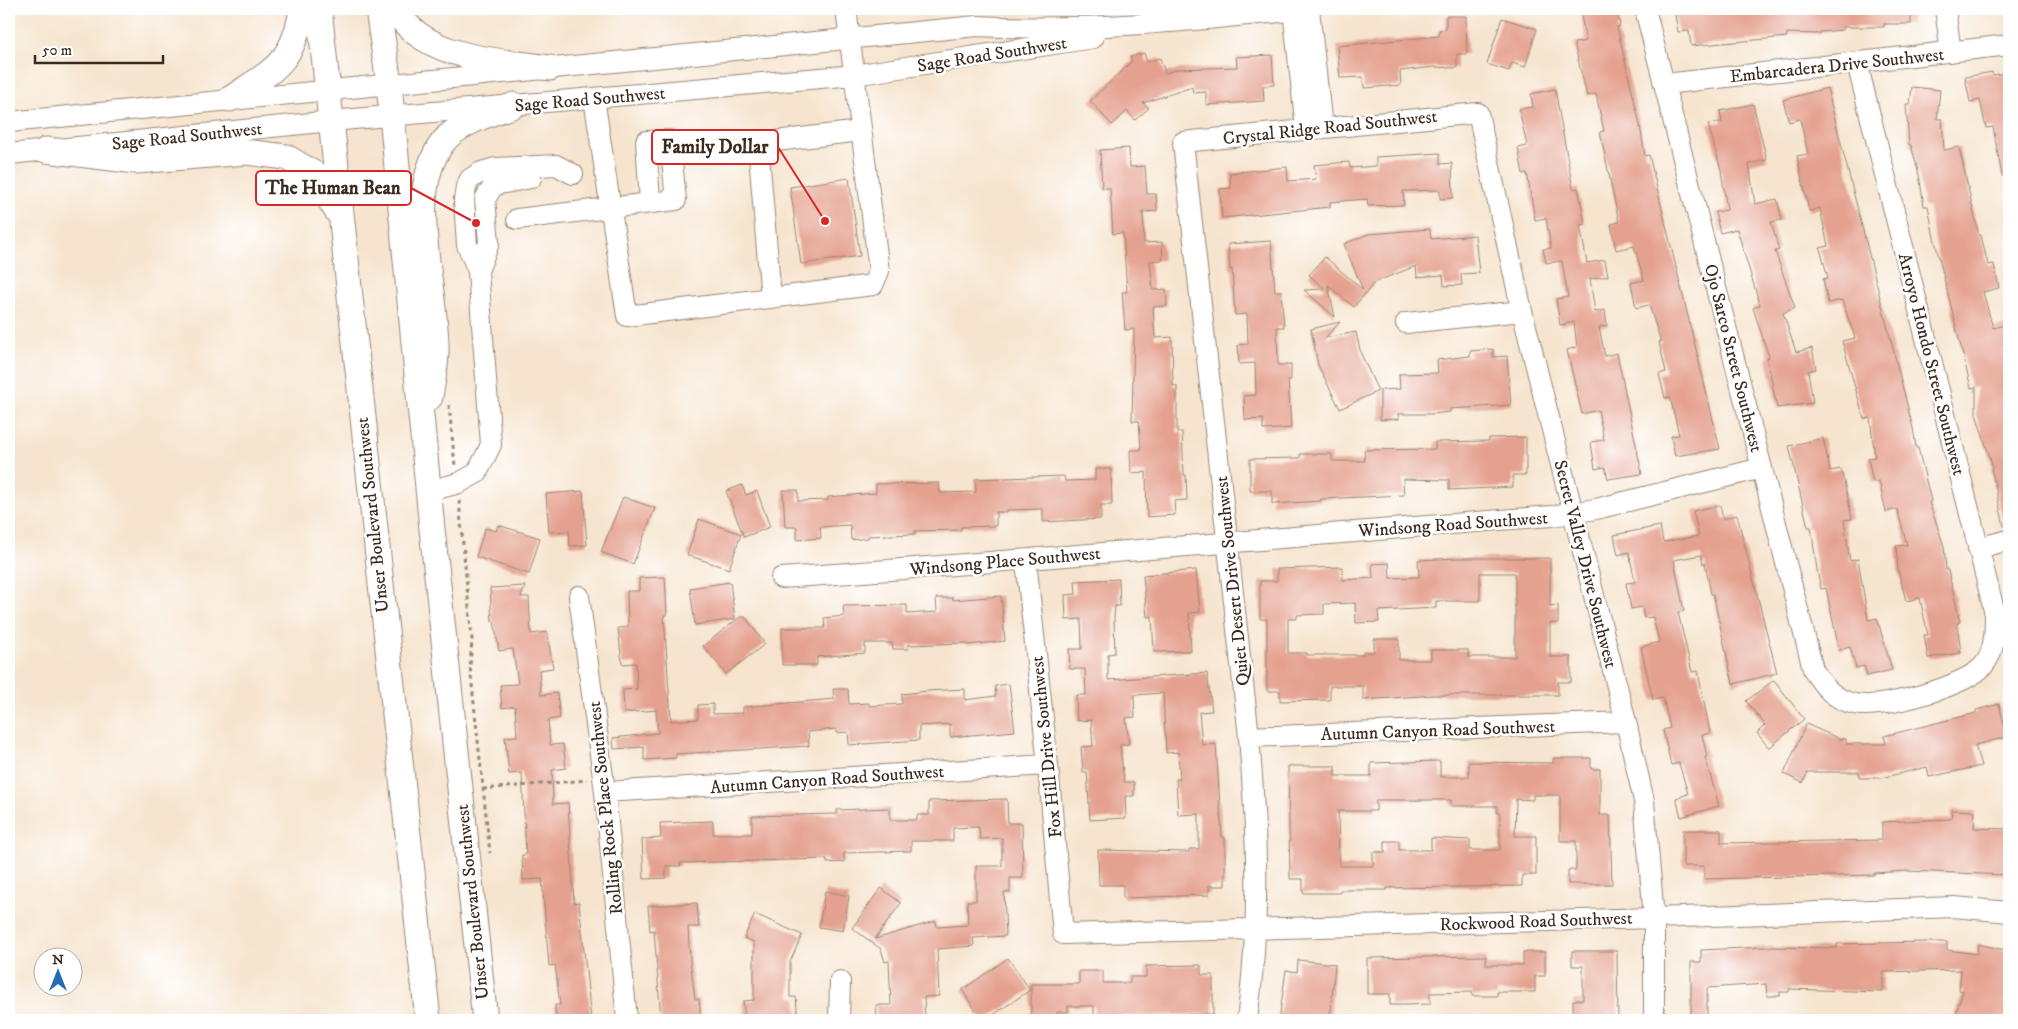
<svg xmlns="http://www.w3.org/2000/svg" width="2018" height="1029" font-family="'IM FELL DW Pica',serif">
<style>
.building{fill:#e5a18f;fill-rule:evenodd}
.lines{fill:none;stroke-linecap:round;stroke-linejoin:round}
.minor-casing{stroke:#988776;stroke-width:22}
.major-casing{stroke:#988776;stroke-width:27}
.path{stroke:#988776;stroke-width:3;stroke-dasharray:4 4;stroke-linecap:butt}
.minor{stroke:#fff;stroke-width:20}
.major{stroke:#fff;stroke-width:25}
.labels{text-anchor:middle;stroke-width:5;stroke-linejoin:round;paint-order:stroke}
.street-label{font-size:18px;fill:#3b2a1e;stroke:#fff}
.leader{fill:none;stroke:#d62828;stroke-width:2}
.callout-dot{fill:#d62828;stroke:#fff;stroke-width:2}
.callout{fill:#fff;stroke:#d62828;stroke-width:2}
.callout-label{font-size:19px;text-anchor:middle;font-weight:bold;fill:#3b2a1e}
</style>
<rect width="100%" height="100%" fill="#fff"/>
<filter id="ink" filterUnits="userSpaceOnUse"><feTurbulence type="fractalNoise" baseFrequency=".02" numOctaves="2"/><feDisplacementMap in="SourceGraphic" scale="10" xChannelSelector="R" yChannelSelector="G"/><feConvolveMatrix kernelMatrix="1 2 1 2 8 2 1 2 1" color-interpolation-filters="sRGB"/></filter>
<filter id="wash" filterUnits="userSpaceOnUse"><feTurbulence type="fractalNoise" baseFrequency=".0096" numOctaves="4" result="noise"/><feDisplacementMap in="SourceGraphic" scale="20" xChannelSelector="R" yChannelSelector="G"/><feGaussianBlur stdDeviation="1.12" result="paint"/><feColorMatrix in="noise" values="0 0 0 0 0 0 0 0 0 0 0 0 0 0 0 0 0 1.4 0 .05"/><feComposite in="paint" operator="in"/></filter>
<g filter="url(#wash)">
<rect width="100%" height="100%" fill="#f6e4ce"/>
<g id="blocks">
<path class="building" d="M1588,9H1617L1620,26L1617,27L1640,125L1645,156L1649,155L1720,449L1675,456L1671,436L1679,435L1670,397L1665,398L1659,374L1666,372L1659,342H1661L1649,305L1636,308L1631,283L1644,280L1634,246L1616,250L1611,224L1619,222L1600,132L1604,131L1596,94L1587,96L1574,43L1586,41L1580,10Z
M1674,9H1911V24H1884V27H1843V30L1820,32V34L1787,33V37L1691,46L1689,31L1678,32Z
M1446,16H1466L1467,54H1457V68L1434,67L1400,71L1401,85L1377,87L1364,88L1363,77L1340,78L1337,46L1439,36V30L1446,29Z
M1502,18L1537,29L1525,67L1512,63L1509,71L1487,64Z
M1144,53L1147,62L1160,58L1165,73L1178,69L1237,67L1236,57L1272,55L1274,85L1263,86L1264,101L1206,105V92L1193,93L1192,87L1143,103L1149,108L1135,120L1127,111L1112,125L1090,101L1132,61L1130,57Z
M1992,72L1993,75L2006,73L2009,87V175L2002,176L1993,127L1986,128L1980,100L1970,102L1965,77Z
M1912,87L1940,90L1937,119H1942L1944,150L1959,147L1979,236L1981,235L1988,265L1994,264L1999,288L1983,292L1993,328L2009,324V349L2003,351L2009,383V526H2004L1991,468H1993L1976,414V387L1971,388L1933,233L1928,206H1924L1919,175L1911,145H1909L1906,104H1910Z
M1827,88L1913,428L1916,448H1918L1931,501L1929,502L1944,546L1946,570H1948L1960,622L1957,623L1961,653L1928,658L1924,635H1928L1920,598L1906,601L1898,570L1896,546L1907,545L1897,509L1886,512L1879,481L1873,482L1868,458L1875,457L1870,418L1864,419L1842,341L1855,338L1842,300L1828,303L1823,279L1828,278L1820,248L1828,246L1820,208L1809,211L1797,156L1808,154L1800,119L1789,122L1783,100Z
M1555,89L1573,189L1578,188L1585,224L1580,225L1587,263L1605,260L1608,276L1590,279L1595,312L1605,310L1607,326L1599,327L1605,356L1617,353L1642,474L1608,479L1605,467L1595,469L1591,442L1604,440L1598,410L1582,414L1567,350L1577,347L1574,322L1560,325L1556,299L1568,297L1562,261L1546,263L1543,249L1551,248L1546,218L1535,220L1527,173L1523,174L1518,148L1527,146L1519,109L1533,107L1531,94Z
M1753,104L1767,160L1749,164L1755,204L1777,199L1782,220L1771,222L1779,250L1775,251L1795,308L1783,313L1796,352L1812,348L1816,369L1808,371L1813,403L1777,408L1767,358L1769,357L1753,308L1760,305L1746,259L1737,229L1720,233L1715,212L1727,210L1721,170L1708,124L1722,122L1720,111Z
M1129,148L1130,167L1145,166L1147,194H1156L1157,211L1143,212L1144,243L1162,242L1163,260L1150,261L1153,290L1166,289L1167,306L1153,307L1155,338L1172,337L1173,386H1177V432H1182L1184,475H1186L1187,500L1174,501L1175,515L1147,517L1146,472L1131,473L1130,450H1141L1139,421H1132L1134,329L1125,330L1122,292H1127L1123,233L1113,234L1110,188H1102L1100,150Z
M1440,153V164L1452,163L1453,198L1440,199V190L1403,191L1404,205L1368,206L1367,199L1330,202V207L1222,218L1220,189L1231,188L1230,173L1287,167L1288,181L1316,179L1314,165L1349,162L1350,168L1376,166V157Z
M849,178L860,256L801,264L790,187Z
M1430,229L1431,239L1475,235L1479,273L1461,274L1462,285L1444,286L1443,275L1417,277L1416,266L1375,282L1354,307L1328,285L1335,317L1304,290L1325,289L1309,275L1325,257L1363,290L1344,244L1368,234Z
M1271,241L1275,291H1281L1284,327H1277L1278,365H1291V380H1288L1291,428L1263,430V419L1245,420L1244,396L1256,395L1255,363L1239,364L1238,345L1248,344L1247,314L1235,315L1232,269L1230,270L1228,244Z
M1340,322L1325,338L1356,332L1361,354L1378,391L1340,409L1318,365L1311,329Z
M1493,349V357L1507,356L1511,405L1450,409V412L1432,414H1398L1399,419L1380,420V390L1400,389L1399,374L1438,373L1437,360L1470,356V351Z
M1526,437V475H1513V487L1449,490V480L1403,479L1404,495L1321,499V501L1272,504V491H1250V459L1300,458V454H1332V461H1365L1364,450L1435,449V442L1489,441V438Z
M1823,438L1830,471L1841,469L1848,499L1852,519L1844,520L1850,561L1858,559L1868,620L1877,618L1892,670L1867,676L1864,666L1856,668L1850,647L1839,650L1826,588L1821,589L1817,570L1811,527H1808L1789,446Z
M1095,469H1111L1112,505H1101V519L1043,522V509L1007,510V512H996V526L961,527V530L915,531V534L868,536V538L851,540L850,525L820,527L821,538L797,540V527H785L783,490H798V501L828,500V497L876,493V484L939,483L940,493L976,492L975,479L1064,476L1065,481L1095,480Z
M742,485L746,495L757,491L770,527L744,537L726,491Z
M583,491L587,545L570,546L569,531L549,532L546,494Z
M623,497L655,508L633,564L601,552Z
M1720,505L1723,519L1737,515L1777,673L1733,684L1713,594H1711L1705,563L1703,564L1701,555L1674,560L1684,611L1678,612L1692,672L1698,671L1705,707L1710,733L1702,735L1707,756L1705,757L1719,806L1681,817L1676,798L1688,794L1679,763L1671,765L1663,730L1670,728L1663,698L1653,700L1641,647L1659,642L1653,617L1644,618L1642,607L1631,609L1626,583L1635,582L1629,552L1618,555L1614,535L1660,526L1663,542L1699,536L1693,511Z
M699,519L741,534L729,569L687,555Z
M498,525L540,538L529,574L476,557L485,528L496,531Z
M1457,558H1550V606L1558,605V623H1550V657H1571V682H1558V695H1434L1363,700V686H1330V700L1280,701V691H1267V619H1260V581H1277V569L1342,567L1343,580L1373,578L1372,564L1389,563L1390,578L1419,577L1418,560ZM1480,573H1515V657H1468V650H1431V660H1399V639H1374V652H1363V655H1307V653H1288V619H1297V615L1324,614V604L1355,603L1356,623L1379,622L1378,611L1436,608V601H1480Z
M1196,570L1200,612L1189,613L1191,651L1154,652L1152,616L1147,617L1143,575Z
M665,577L667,615H664L671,721L698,719V705L713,704V714L743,713V707L834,699L833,689H848L849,704L869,703V706L902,704V694L927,691L965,689V700L996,696L995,686L1009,684L1015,731L950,737V724L919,726V740L849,745L848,732L836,733V729L808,732L809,746L676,754V758L644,760V747L614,749L613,738L658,733L656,710L624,713L623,690L637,689L636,663L622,664L618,628L628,627L627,591H639V578Z
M1119,579L1120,606H1115L1114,618L1115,653L1108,654V680L1207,673L1212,711L1199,712L1202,745L1216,744L1222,837H1225V886H1209V895L1123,898V885H1099L1098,850L1189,852V849H1199V814L1178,815L1176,779H1180L1178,752L1166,753L1163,693L1134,695L1135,717L1126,718L1129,744L1120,745L1124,782H1134V796H1125L1126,818L1090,820L1087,772H1083L1081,747L1093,746L1091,720L1077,721L1076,695H1086L1085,669H1070L1069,649H1082L1081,619L1066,620L1065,595L1076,594L1075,581Z
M730,582L735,619L695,625L690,588Z
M525,586L521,597H529L531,634L547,632L553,668L539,670L541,695L557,693L560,718L548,720L550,745L563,744L566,768L552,770L553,804L568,803L574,903L579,902L591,1020H556L555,1005H560L555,965L549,966L542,879L523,880L522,855H526L522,773L509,774L505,737L517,736L515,706L502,708L500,685L518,684L513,649L499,651L494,621H492L490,588Z
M1001,596L1005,641L967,645V643L908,645V649H893L892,643H865V653L817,657V665H782V628H825L824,618L844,616L843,606L907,605V614L937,612L936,598H953V600Z
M740,617H745L765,644L726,674L703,646Z
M1774,680L1804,719L1769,748L1757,733L1765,725L1746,701Z
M1999,704L2007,737L1975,745L1981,766L1929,777L1927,767L1881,778H1859V772H1808L1803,783L1784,774L1806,724L1840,739H1846V744H1886L1884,736L1976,713V710Z
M1553,758H1591V769H1600V815H1610L1612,884H1568V870H1576V841H1560V795H1533V800L1516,799L1515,836H1536V875H1522V886L1387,888V890H1340V893H1303V879H1290L1288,766H1335V776H1371V763L1440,761V777H1469V762L1553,763ZM1376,800H1451V806H1497V813H1500V850H1470V840L1431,838V850H1399V841H1385V852H1373V866H1339L1338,811H1376Z
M1007,799L1008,823H1022L1023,878H1010V892H1004L1006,936L973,938L974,946L937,949L939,996L924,997L925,1020H877L876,1005H891L889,961L885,962L881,949L852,928L881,888L901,903L875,939L936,921L937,927L968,925L967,901H976V866H1002V838L980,839L979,827L953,828V841H911V851L844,853V862L827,863V859L680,863L681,866H666V878L644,879L642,839L661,838L660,823L713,821V834H752V816L837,814V810L890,808V820H917V815H929V801Z
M1952,810L1975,811L1974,828L2009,829L2007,875L1906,871L1874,873V875L1704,879V866H1683V830H1721V843L1882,840V822L1951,819Z
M825,891L849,896L843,931L819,927Z
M697,903L699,927H688L690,960L695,999H699L701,1020H661L654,930L650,931L648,906Z
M755,914L802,935L790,962V997H796L798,1020H745L743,1001L754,1000V942L744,938Z
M1924,942H1947V950L1977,954L1978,944L2009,951V1020H1954L1963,991L1959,990L1961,970L1883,972V992L1789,989V992H1780V996H1767L1766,984L1707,988V1020H1691V962H1701V950L1766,947L1837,948V944Z
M1572,951H1617L1618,1020H1573V1000H1583V966H1572Z
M1523,952H1545V976H1535V992H1497V996H1472V992L1430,993V1004L1405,1005H1390V994H1367V958L1486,956V965H1523Z
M1008,958L1030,990L986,1020H982L962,990Z
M1298,960L1335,964L1330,1020H1279L1286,970L1297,972Z
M1201,965V975H1213V1014L1094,1017V1006H1068V1012H1057V1020H1031V984H1079V971H1103V983H1130V977H1146V966Z"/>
</g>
</g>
<g filter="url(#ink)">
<use href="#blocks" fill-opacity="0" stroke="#988776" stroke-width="1"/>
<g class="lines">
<defs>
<path id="minor" d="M1309,9L1322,127
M1645,9L1813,669C1823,687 1835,700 1855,704C1881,710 1967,686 1984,665C1995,651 1995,631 1995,614L1857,63
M1945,9L1951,52
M1293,10L1306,129
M1665,84L2009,45
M594,98L627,316L873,285L879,271L846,9
M9,122L977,26C1089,32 1201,20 1311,9
M9,154L331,121L854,75L1093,38
M517,219L676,200L670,140L646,141L650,202
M478,271L489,243L485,199L494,185L531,178
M771,298L758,143L861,131
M1406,323L1522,311
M429,491L459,483L477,473L491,445L478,271L467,245L464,200L466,187L470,179L481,172L495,168L556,165L573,174
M1978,548L2009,540
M1026,561L1048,765L1063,934L1654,918L1954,907L2009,912
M781,578C1038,560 1295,536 1552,516L1596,509L1762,468
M579,596L605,792L627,1020
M1249,737L1626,722
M605,792L1048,765
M839,1020L840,981
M1247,1020C1261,922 1257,835 1249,737L1183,142L1478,113L1522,311L1626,722L1644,801L1654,918V1020"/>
<path id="major" d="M319,9L428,1020
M378,9L389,84L432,529L485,1020
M395,9C424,60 498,60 550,68
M230,99C272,71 294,63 302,9
M46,150L136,161L246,152L286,157L313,173L337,211
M430,397C432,382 436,367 436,352C438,291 402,193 444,141C458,123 493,113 514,105"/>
</defs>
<use href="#minor" class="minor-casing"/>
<use href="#major" class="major-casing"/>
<path class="path" d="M449,405L455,466
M459,501L472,640L470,666L490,853
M483,789L587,780"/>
<use href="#minor" class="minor"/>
<use href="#major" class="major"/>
</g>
</g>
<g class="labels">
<g class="street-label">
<text transform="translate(992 54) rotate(-9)" y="6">Sage Road Southwest</text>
<text transform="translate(1837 65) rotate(-6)" y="6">Embarcadera Drive Southwest</text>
<text transform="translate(590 99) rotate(-5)" y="6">Sage Road Southwest</text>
<text transform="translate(1330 127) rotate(-6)" y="6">Crystal Ridge Road Southwest</text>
<text transform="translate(187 136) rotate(-6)" y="6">Sage Road Southwest</text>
<text transform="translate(1734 358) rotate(76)" y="6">Ojo Sarco Street Southwest</text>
<text transform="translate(1932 364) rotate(76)" y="6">Arroyo Hondo Street Southwest</text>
<text transform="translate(372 515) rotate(-96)" y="6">Unser Boulevard Southwest</text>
<text transform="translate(1453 524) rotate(-4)" y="6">Windsong Road Southwest</text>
<text transform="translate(1005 561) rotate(-5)" y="6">Windsong Place Southwest</text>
<text transform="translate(1586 564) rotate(76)" y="6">Secret Valley Drive Southwest</text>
<text transform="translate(1232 581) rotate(-96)" y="6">Quiet Desert Drive Southwest</text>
<text transform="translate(1438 730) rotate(-2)" y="6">Autumn Canyon Road Southwest</text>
<text transform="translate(1046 747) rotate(-96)" y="6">Fox Hill Drive Southwest</text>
<text transform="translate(827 779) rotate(-4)" y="6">Autumn Canyon Road Southwest</text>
<text transform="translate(605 808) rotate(-96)" y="6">Rolling Rock Place Southwest</text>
<text transform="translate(472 902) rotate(-96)" y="6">Unser Boulevard Southwest</text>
<text transform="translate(1536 921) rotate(-2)" y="6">Rockwood Road Southwest</text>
</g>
</g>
<path class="leader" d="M825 221L778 147M476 223L411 188"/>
<g class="callout-dot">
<circle cx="825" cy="221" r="5"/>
<circle cx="476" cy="223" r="5"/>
</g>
<g class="callout">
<rect x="652" y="130" width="126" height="34" rx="5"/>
<rect x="256" y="171" width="155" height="34" rx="5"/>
</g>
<g class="callout-label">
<text x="715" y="153">Family Dollar</text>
<text x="333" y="194">The Human Bean</text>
</g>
<rect width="2018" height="1029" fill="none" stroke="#fff" stroke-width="30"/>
<g transform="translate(58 972)"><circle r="24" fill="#ffffff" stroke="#b1aaa5"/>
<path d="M0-4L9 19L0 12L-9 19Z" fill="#1f6fb2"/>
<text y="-8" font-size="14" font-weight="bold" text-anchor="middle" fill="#3b2a1e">N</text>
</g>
<path d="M35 55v8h128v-8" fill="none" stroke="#3b2a1e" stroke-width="2.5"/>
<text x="42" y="55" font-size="15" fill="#3b2a1e" stroke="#ffffff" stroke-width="4" paint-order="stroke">50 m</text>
</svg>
